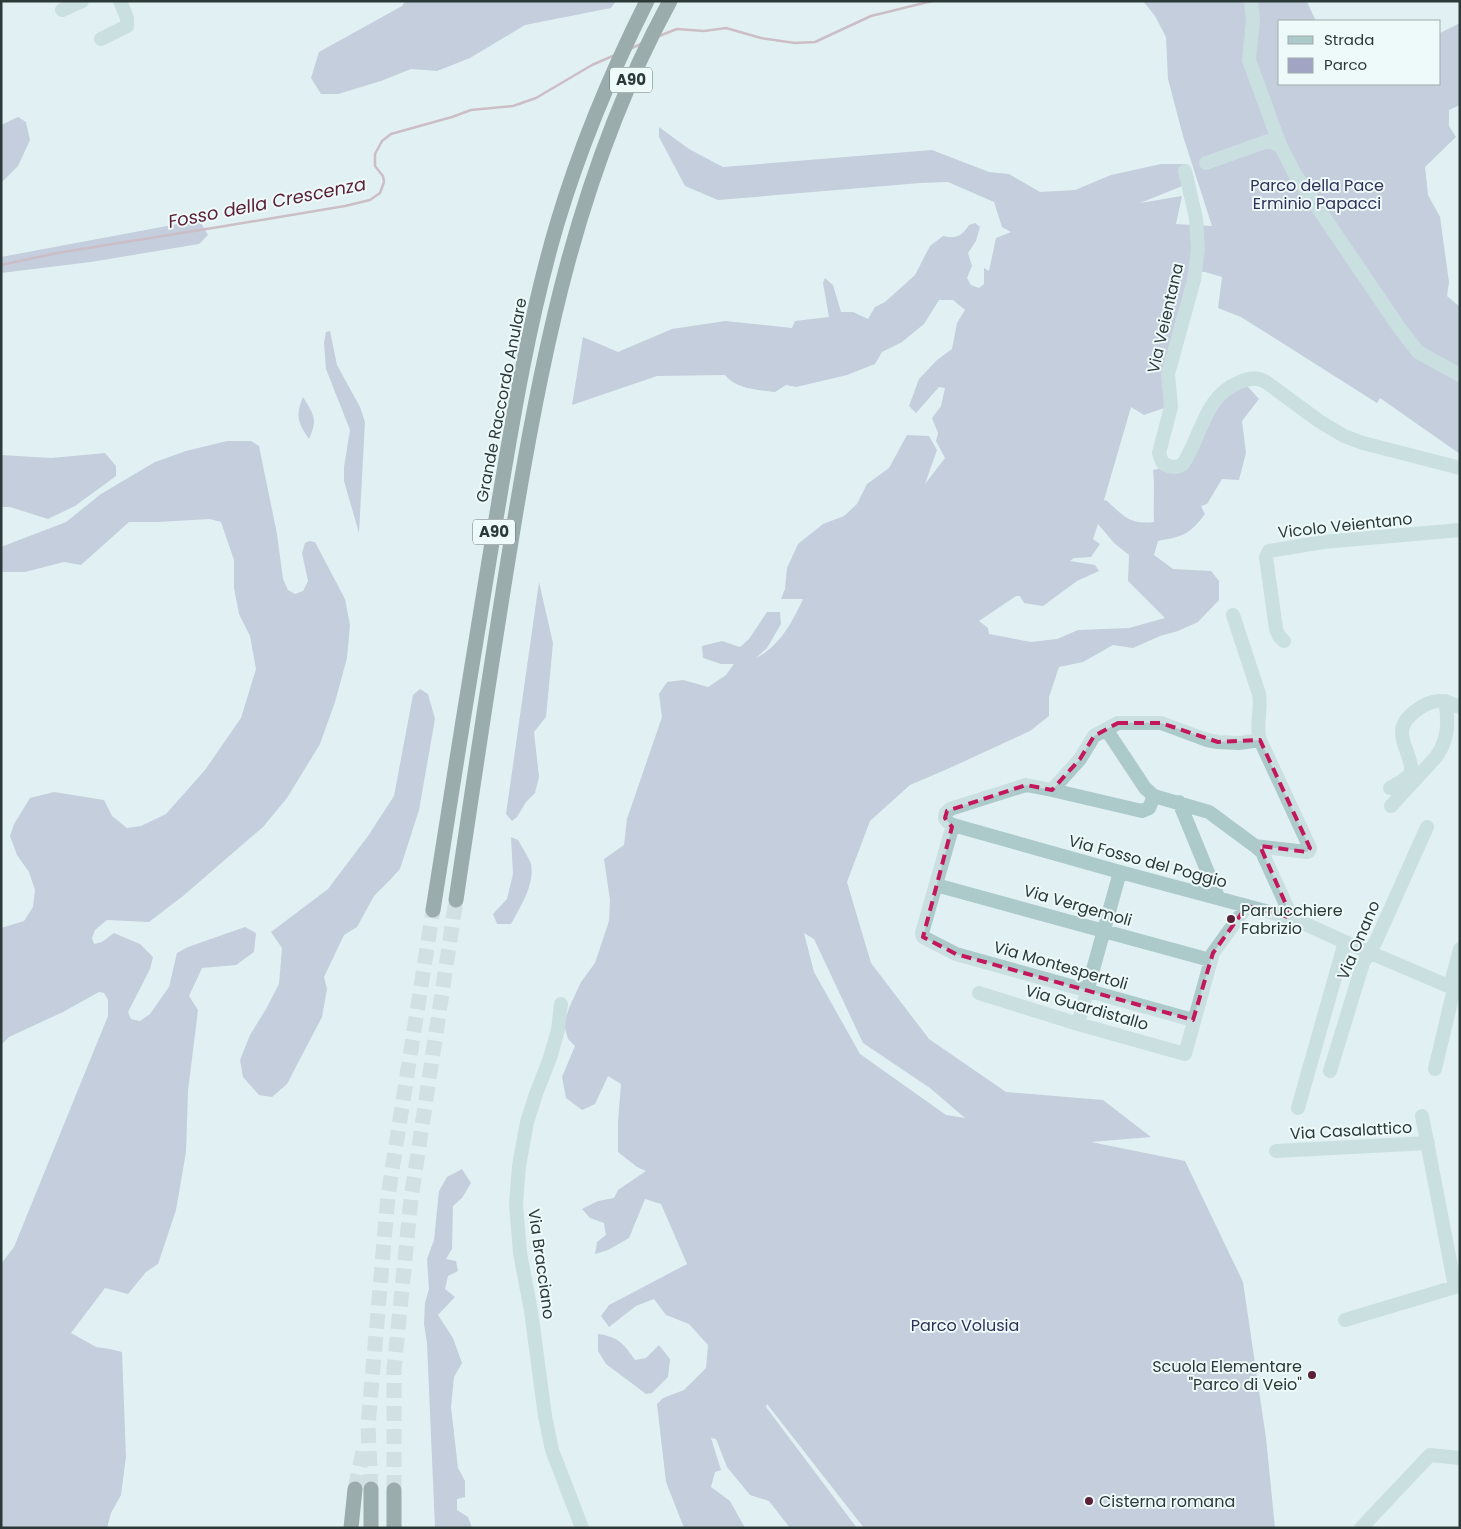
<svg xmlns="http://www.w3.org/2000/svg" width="1461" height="1529" font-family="Poppins,sans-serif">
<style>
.green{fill:#a1a4c2;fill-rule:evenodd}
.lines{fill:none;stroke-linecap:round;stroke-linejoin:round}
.stream{stroke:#b08092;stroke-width:2.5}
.highway-tunnel{stroke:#bdccce;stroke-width:15;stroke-dasharray:15 8;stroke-linecap:butt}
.minor{stroke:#adcacb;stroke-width:14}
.highway{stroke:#435b58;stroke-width:15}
.marked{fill:none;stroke:#c2185b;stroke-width:4;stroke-dasharray:10 6;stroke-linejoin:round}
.poi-dot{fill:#5b2136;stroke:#eef9fa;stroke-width:2}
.labels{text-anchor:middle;stroke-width:4;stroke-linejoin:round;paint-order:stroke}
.shield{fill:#eef9fa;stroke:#667372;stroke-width:1}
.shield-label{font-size:15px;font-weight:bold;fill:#2b3a38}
.park-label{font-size:16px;fill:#2f3158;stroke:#eef9fa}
.street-label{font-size:16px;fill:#2b3a38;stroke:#eef9fa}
.poi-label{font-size:16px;fill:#2b3a38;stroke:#eef9fa;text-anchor:start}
.water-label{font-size:18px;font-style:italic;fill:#5b2136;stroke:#eef9fa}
</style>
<rect width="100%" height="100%" fill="#e1f1f3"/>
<path class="green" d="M405,1H616L611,8L525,25L470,58L437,71L411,69L381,81L338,94H321L311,78L319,52L402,6Z
M1143,1L1307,2L1316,21H1280V84H1440V33L1460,23V105L1449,110V126L1456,137L1425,167L1428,195L1440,217L1449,282L1447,296L1460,307V454L1380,398L1377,403L1241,317L1218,308L1222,277L1205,272L1192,271L1167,407L1144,415L1131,407L1104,500L1107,501C1124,516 1129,525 1154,522C1153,505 1155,487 1153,470L1180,464L1215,402L1241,379L1259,399L1242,421L1246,453L1239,480L1222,479L1207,504L1201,506L1205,514C1189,535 1184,536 1158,541L1154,555L1173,569L1211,571L1219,581V600L1198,622L1178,631L1160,636L1133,648L1113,645L1083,662L1059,667L1049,697V716L1030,731L952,767L910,785L870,821L847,882L871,963L929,1039L1006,1092L1103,1100L1151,1137L1091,1142L1185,1161L1243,1282L1266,1438L1275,1528H864L767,1404L766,1407L857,1528H790L769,1501L750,1495L727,1467L716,1439L711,1438L721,1470L715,1472L711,1487L730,1501L745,1528H684L666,1482L657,1404L663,1398L684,1390L706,1368L708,1345L689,1324L666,1315L654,1299L636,1306L609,1327L601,1316L609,1305L687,1264L661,1204L645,1199L629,1238L608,1250L595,1254L597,1242L606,1235L604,1223L590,1218L582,1209L598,1201L614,1198L618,1190L646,1171L637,1167L618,1152V1122L621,1084L608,1076L595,1104L582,1110L566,1098L562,1077L575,1046L568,1039L564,1025L569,1008L581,982L595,963L609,921L610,900L604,859L624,845L627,819L662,717L659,694L667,682L683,680L708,687L726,675L734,664H721L703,658L702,646L722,641L740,647L749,639L767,612H780L781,624L767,648L756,658C779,647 793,621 803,599H781L785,589L787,568L798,544L823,524L844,516L857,504L867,484L889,468L907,435L929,436L937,450L925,484L945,458L936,441L938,433L932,418L941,406L945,388L939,387L916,413L909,406L919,379L937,360L952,349L957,323L965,310L953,300H939L924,324L902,342L882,352L875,364L847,375L796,387L786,385L775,392C759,390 735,389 725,375L657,376L572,405L583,337L618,352L672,329L725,321L792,328L795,321L829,317L823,283L825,278L833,285L841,312H853L868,319L875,307L885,302L915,275L930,246L943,236C956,239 962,236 969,225L975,223L980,227L976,241L968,253L972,266L967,278L971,285L979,288L984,284V268L989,271L996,238L1011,232L1002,227L994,202L948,182L920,183L718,200L685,186L659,137V127L689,149L723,167L932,150L989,172L1009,174L1040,192L1075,190L1111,175L1161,164H1186L1194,177L1180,187L1140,203L1182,196L1176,224L1212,226L1183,136L1168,79L1166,37L1155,16ZM1098,524L1114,543L1129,555L1128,581L1165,618L1129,628L1078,630L1057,639L1031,642L989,634L988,628L979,621L1016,596H1020L1024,603L1043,606L1077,581L1099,571L1095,565L1070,561L1074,558L1091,557L1100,544L1093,539ZM804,933L814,939L863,1043L930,1088L965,1118L946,1115L860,1054L814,972Z
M18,117L26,122L30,140L18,166L1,183V125Z
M199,220L208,235L199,244L91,262L1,273V257Z
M330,331L337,365L360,407L365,422L359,533L344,481V467L350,430L326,369L324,343L326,332Z
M303,397C314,415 318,419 309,439C298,423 295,416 303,397Z
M227,441H251L259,446L277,534L283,579L288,590L295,594L303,591L308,581L302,553L305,543L309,541L315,542L345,599L350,625L347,658L335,702L320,744L287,798L263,827L183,896L149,922L107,920L95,930L92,938L94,944L102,942L114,933L140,944L153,957L150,969L128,1012L131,1019L140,1021L150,1014L169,987L177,953L188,947L245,927L256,933L254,952L236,965L202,968L189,996L198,1010L188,1091L186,1152L176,1210L158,1264L146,1272L128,1294L105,1288L71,1333L96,1347L110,1349L122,1352L126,1457L121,1495L111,1513L107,1528H1V1264L14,1247L108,1016V1000L104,993L99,992L63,1012L9,1037L1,1045V928L24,921L33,907L35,890L29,872L17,855L10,836L14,824L30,798L54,792L104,800L112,816L127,828L141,826L166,814L205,770L241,718L256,669L250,636L239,614L234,588V560L221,522L210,519L158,522H129L81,565L64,562L25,572H1V547L66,522L101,494L155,462L186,451Z
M105,453L116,466V476L75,506L48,519L10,507H1V455L51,458Z
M539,582L553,643L546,717L534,732L539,777L535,793L526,802L517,817L512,821L506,814Z
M420,689L428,694L435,719L419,810L400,869L390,880L374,896L357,927L344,935L324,977L327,989L322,1017L287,1084L272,1097L259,1095L243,1077L240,1060L250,1035L266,1009L279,984L282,948L271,932L328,889L368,836L394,796L413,695Z
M511,837L518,840C521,845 530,860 531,864C535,885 520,907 511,924H497L493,914L507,899L513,874Z
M462,1169L471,1183L462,1198L453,1206L452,1249L446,1259L456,1261L458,1271L448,1276L445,1289L455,1297L438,1315L453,1338L462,1363L454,1377L451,1407L458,1468L465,1481V1497L457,1499V1510L468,1517L472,1528H435L427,1343L424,1324L425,1303L429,1289L427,1259L434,1240L439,1191L447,1177Z
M598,1334C619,1337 624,1344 635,1360L646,1358L659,1345L670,1359L668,1377L652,1393L646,1394L606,1364L598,1351Z"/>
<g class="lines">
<path class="stream" d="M659,36L677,29L704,31L726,28L761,38L795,43L815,42L871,16L932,1
M632,48L643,43
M1,265L57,253L225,226L345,206L370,200L380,193L384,182L383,176L375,166V154L382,141L391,134L452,117L471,110L513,106L536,98L592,65L615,55"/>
<path class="highway-tunnel" d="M355,1489L364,1447
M371,1489L368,1426L388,1196L433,910
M394,1490V1369L411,1199L456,900"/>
<path class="minor" d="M1251,1L1253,20L1249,60L1280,145L1295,174L1398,326L1418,352L1460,375
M62,10L82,1
M101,39L127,26V18L120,1
M1206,163L1268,141L1280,145
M1185,171L1196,218L1198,249L1194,280L1168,374L1171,407L1159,453L1162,462C1168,467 1176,469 1183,464C1202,435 1204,396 1240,382C1249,378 1258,377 1266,382L1319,421L1344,436L1363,443L1460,468
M1233,615L1259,694C1262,710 1255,725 1260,740L1310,848L1309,851L1307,852L1255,846
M1284,641L1279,636L1276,629L1266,557L1269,551L1323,542L1460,530
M1106,729L1145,788L1154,796
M1260,740L1239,743L1218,742L1207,740L1161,723H1118L1094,736L1080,759L1052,790L1026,785L950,809L946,813C943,819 947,822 953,825L1120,872L1292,918L1345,942L1460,991
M1390,788C1396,784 1409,779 1411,771C1413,762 1402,745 1402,733C1401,717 1427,700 1441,701C1448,701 1454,705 1460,707
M1052,790L1142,811L1149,808L1154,796L1209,812L1255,846L1262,852L1292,918
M1179,802L1218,897
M1391,806L1436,757C1448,741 1449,720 1445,701
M953,825L922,933L923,937L956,954L1193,1020
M936,885L1210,960
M1450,987L1460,949
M979,993L1078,1024L1185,1054L1213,953L1247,906
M561,1004L558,1030L550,1058L536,1094L527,1122L519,1166L516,1204L520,1253L531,1311L545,1416L552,1450L582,1528
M1078,1024L1120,872
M1435,1069L1454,989
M1330,1071L1363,963L1376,941L1427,827
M1298,1108L1345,942
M1276,1151L1428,1143
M1345,1320L1455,1287L1422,1116
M1361,1528L1430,1455L1460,1458"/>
<path class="highway" d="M456,900C474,779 492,657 512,536C542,350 579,168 670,1
M433,910C451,794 470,677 489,561C508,448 525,333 557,224C580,147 611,73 647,1
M371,1489V1528
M351,1528L355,1489
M394,1528V1490"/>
</g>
<path d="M0 0H1461V1529H0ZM1118,723H1161L1218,742L1260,740L1310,848L1307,852L1260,846L1292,918L1247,906L1213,953L1193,1020L956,954L923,937L952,827L945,818L947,811L1026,785L1052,790L1080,759L1094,736Z" fill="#e1f1f3" fill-opacity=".55" fill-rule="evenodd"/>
<path class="marked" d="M1118,723H1161L1218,742L1260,740L1310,848L1307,852L1260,846L1292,918L1247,906L1213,953L1193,1020L956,954L923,937L952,827L945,818L947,811L1026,785L1052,790L1080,759L1094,736Z"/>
<g class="poi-dot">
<circle cx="1231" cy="919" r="5"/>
<circle cx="1312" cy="1375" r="5"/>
<circle cx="1089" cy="1501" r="5"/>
</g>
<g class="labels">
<g class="shield">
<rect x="610" y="67.5" width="42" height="25" rx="4"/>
<rect x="473" y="519.5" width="42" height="25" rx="4"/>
</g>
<g class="shield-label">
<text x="631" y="85">A90</text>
<text x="494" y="537">A90</text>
</g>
<g class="park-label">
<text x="1317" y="191">Parco della Pace<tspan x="1317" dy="18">Erminio Papacci</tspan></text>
<text x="965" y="1331">Parco Volusia</text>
</g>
<g class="street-label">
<text transform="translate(1165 318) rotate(-77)" y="6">Via Veientana</text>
<text transform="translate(501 400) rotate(-79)" y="6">Grande Raccordo Anulare</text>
<text transform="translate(1345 525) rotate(-6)" y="6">Vicolo Veientano</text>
<text transform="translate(1148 861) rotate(15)" y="6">Via Fosso del Poggio</text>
<text transform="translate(1078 905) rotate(16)" y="6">Via Vergemoli</text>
<text transform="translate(1358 940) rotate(-67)" y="6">Via Onano</text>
<text transform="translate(1061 965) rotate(16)" y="6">Via Montespertoli</text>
<text transform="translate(1087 1007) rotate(16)" y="6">Via Guardistallo</text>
<text transform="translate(1351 1130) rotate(-3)" y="6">Via Casalattico</text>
<text transform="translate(542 1264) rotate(82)" y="6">Via Bracciano</text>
</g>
<g class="poi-label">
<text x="1241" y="916">Parrucchiere<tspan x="1241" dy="18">Fabrizio</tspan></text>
<text x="1302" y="1372" text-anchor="end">Scuola Elementare<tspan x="1302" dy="18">"Parco di Veio"</tspan></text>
<text x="1099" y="1507">Cisterna romana</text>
</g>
<g class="water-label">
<text transform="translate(267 203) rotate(-11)" y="6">Fosso della Crescenza</text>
</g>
</g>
<rect width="1461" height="1529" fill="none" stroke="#2b3a38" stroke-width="5"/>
<rect x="1278" y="20" width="162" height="65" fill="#eef9fa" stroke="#a0adac"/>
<rect x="1288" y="36" width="25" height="8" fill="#adcacb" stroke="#a0adac"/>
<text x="1324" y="45" font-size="15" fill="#2b3a38">Strada</text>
<rect x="1288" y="58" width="25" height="15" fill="#a1a4c2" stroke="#a0adac"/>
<text x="1324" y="70" font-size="15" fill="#2b3a38">Parco</text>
</svg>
